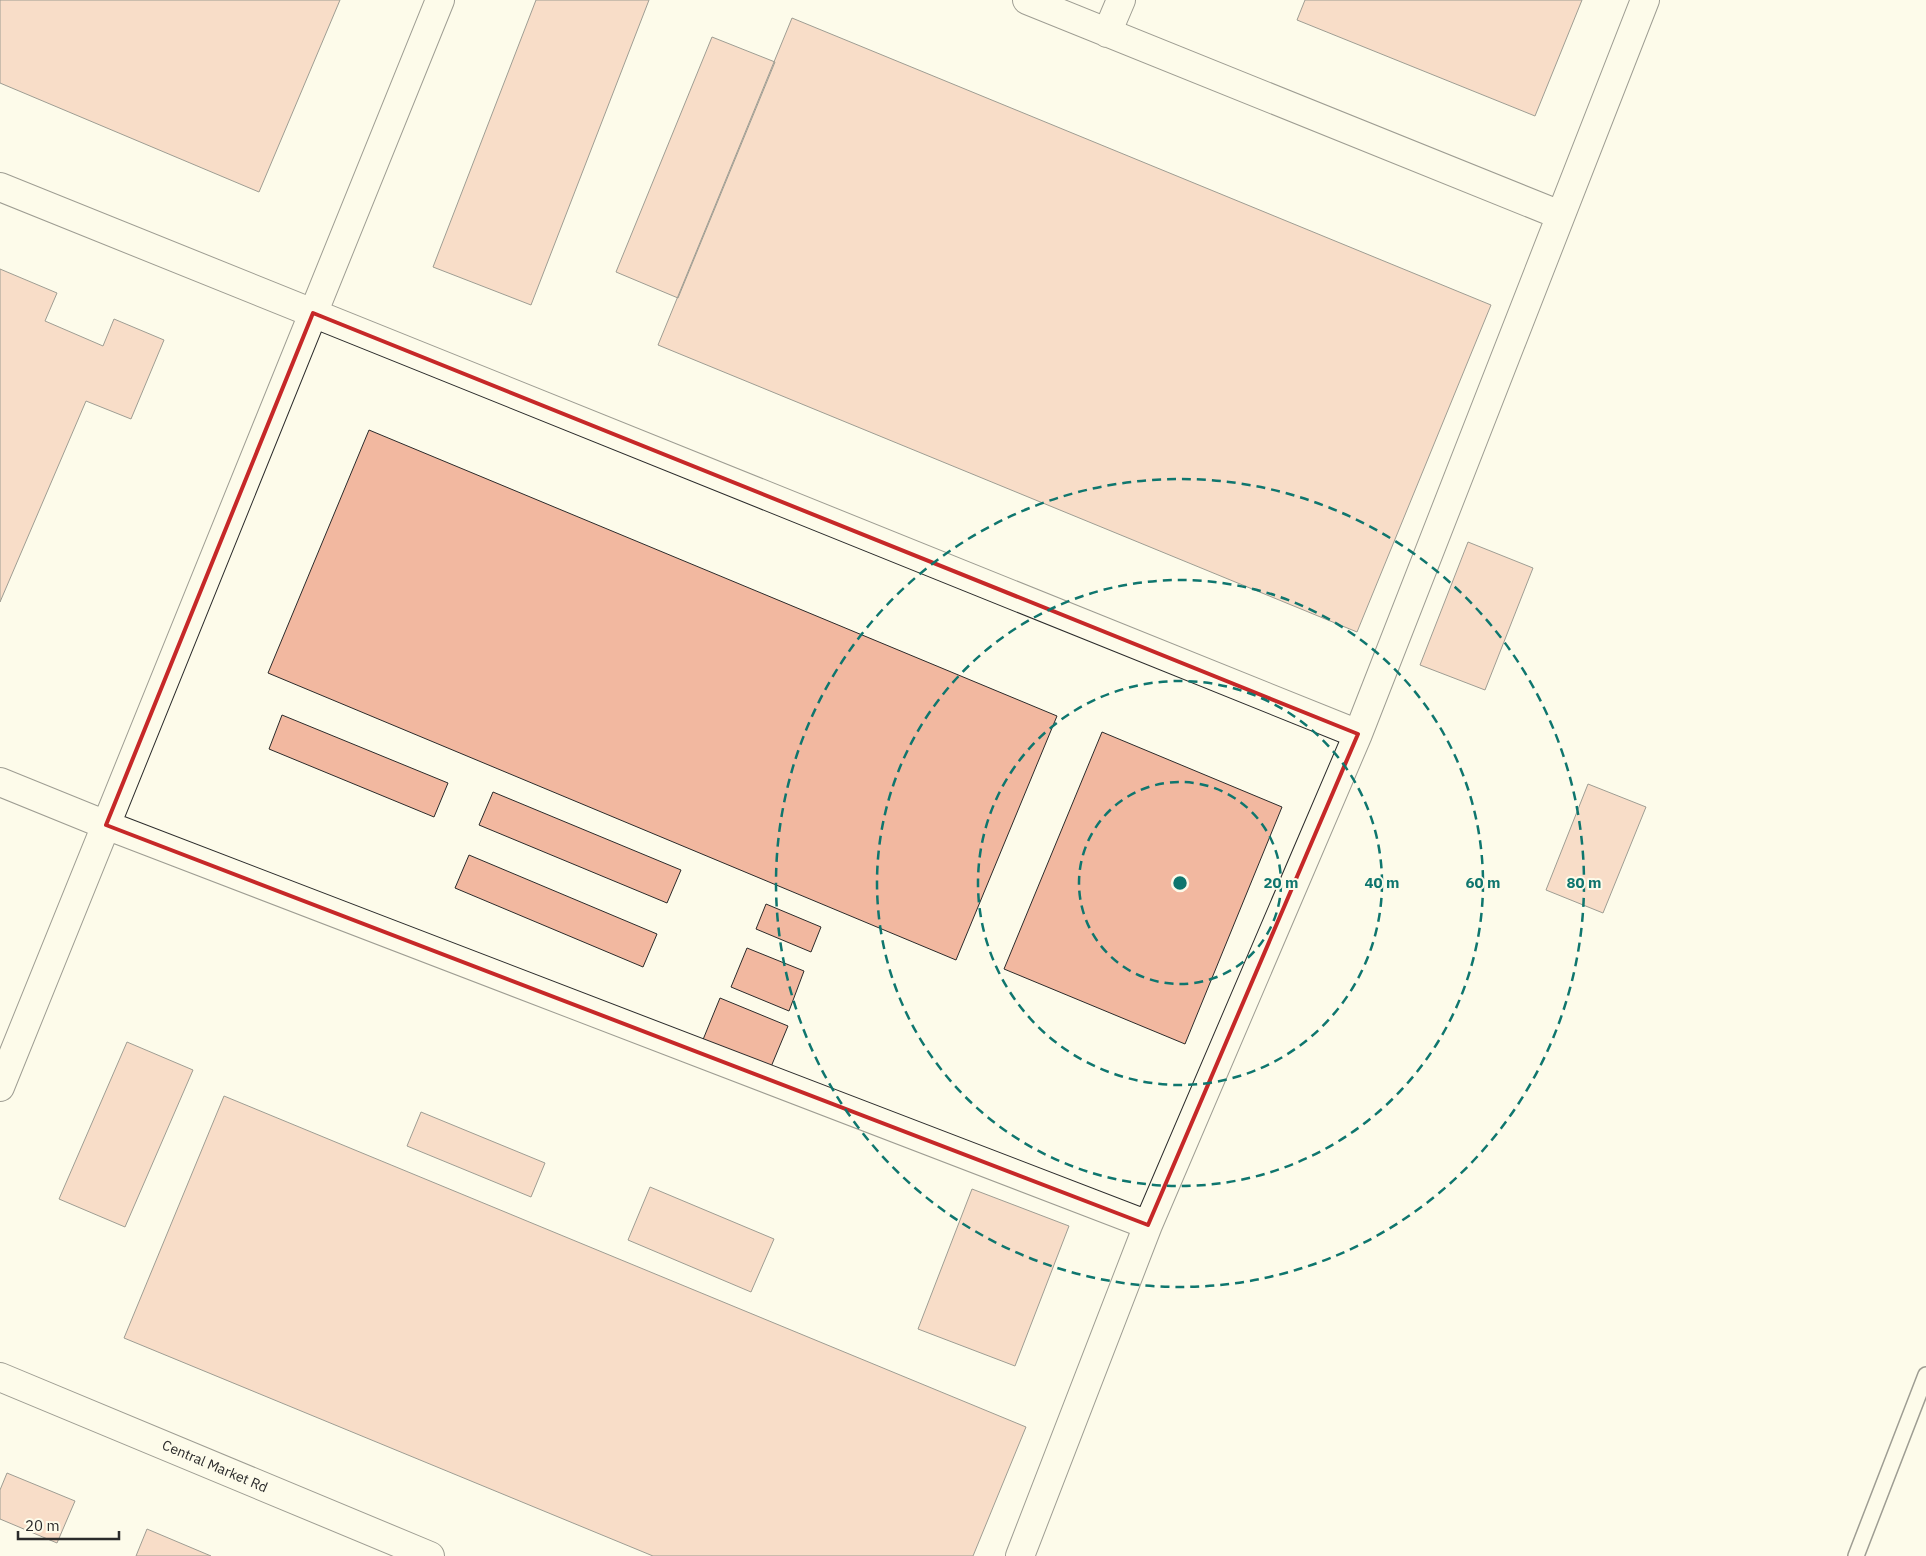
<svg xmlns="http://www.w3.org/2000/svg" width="1926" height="1556" font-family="'IBM Plex Sans',sans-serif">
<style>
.building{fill:#f2b8a0;stroke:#2b2b2b}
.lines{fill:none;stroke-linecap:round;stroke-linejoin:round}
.lane-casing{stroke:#2b2b2b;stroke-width:18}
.street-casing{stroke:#2b2b2b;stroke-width:30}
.lane{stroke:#fdfbea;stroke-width:15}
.street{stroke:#fdfbea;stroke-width:28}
.marked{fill:none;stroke:#c62828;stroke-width:4;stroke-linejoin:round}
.ring{fill:none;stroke:#0f766e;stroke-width:2.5;stroke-dasharray:9 6}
.labels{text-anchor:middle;stroke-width:4;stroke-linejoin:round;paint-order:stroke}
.street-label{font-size:14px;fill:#2b2b2b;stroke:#fdfbea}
.centre{fill:#0f766e;stroke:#fdfbea;stroke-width:2.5}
.ring-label{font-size:15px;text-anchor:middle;font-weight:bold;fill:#0f766e;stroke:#fdfbea;stroke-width:4;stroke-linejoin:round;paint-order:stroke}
</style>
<rect width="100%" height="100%" fill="#fdfbea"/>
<path class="building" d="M0,0H340L259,192L0,83Z
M536,0H649L531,305L433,267Z
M1305,0H1582L1535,116L1297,20Z
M792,18L1491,305L1357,632L658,345Z
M712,37L775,62L678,298L616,272Z
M0,269L57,293L45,321L103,346L114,319L164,340L131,419L86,401L0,602Z
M369,430L1057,716L956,960L268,673Z
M1468,542L1533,568L1485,690L1420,665Z
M282,715L448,783L434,817L269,749Z
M1102,732L1282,807L1185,1044L1004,969Z
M1588,784L1646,807L1603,913L1546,890Z
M493,792L681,870L667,903L479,825Z
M469,855L657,934L643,967L455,888Z
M766,904L821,927L811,952L756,929Z
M747,948L804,971L789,1011L731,987Z
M720,998L788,1026L768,1074L700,1047Z
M127,1042L193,1070L125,1227L59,1199Z
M224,1096L1026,1427L973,1556H653L124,1338Z
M421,1112L545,1163L531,1197L407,1146Z
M650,1187L774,1239L751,1292L628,1240Z
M972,1189L1069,1226L1015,1366L918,1329Z
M7,1473L75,1501L57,1543L0,1519V1490Z
M147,1529L211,1556H136Z"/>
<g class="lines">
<defs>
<path id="lane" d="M1856,1556L1926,1375"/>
<path id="street" d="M1027,0L1560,215
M1107,33L1121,0
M0,187L1358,734
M0,782L106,825L1148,1225
M0,1087L440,0
M0,1377L430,1556
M1020,1556L1148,1225L1358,734L1645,0"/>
</defs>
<use href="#lane" class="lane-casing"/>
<use href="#street" class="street-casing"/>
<use href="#lane" class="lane"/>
<use href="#street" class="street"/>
</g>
<path d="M0 0H1926V1556H0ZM313,313L1358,734L1148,1225L106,825Z" fill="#fdfbea" fill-opacity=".55" fill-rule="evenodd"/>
<path class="marked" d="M313,313L1358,734L1148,1225L106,825Z"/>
<g class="ring">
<circle cx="1180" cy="883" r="101"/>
<circle cx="1180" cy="883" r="202"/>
<circle cx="1180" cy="883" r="303"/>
<circle cx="1180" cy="883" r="404"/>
</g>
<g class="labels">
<g class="street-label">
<text transform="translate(215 1466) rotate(23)" y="5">Central Market Rd</text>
</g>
</g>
<circle cx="1180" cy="883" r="8" class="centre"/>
<g class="ring-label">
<text x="1281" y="888">20 m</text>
<text x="1382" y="888">40 m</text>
<text x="1483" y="888">60 m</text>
<text x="1584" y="888">80 m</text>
</g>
<path d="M18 1531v8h101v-8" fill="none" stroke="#2b2b2b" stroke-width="2.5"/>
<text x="25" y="1531" font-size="15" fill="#2b2b2b" stroke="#fdfbea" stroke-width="4" paint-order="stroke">20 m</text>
</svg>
